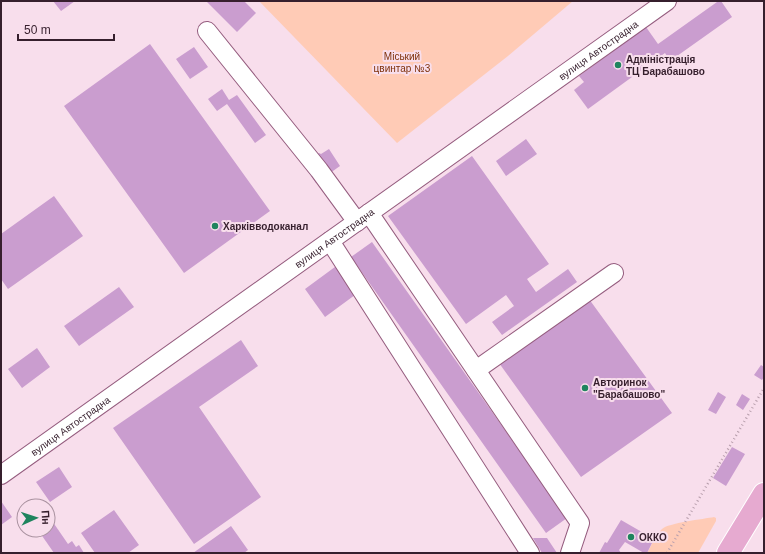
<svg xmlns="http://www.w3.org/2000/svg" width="765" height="554" font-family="Helvetica,sans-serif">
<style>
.green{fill:#ffcbb6}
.building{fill:#ca9dcf}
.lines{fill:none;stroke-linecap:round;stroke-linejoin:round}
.minor-casing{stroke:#955d7f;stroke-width:20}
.major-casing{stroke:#fff;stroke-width:24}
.path{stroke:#b89fad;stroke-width:2.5;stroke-dasharray:1 3;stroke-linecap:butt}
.minor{stroke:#fff;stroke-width:18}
.major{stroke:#e6aad0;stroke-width:22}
.poi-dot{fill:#1f845e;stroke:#f8deec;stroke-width:1.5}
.labels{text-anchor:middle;stroke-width:4;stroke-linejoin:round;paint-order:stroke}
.street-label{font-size:10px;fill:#361f2d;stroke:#f8deec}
.park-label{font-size:10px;fill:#7e310a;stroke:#f8deec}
.poi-label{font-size:10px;font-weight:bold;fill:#361f2d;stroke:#f8deec;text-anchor:start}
</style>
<rect width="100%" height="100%" fill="#f8deec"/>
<path class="green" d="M259,1H573L508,56L397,143Z
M714,517L716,518V521L698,553H647C652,545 655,535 662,529C668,523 704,519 714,517Z"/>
<path class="building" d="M53,1H75L61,11Z
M206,1H244L256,13L237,32Z
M716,1H721L732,17L670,61L665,53L588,109L574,90L584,82L579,76L646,27L658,44L717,2Z
M150,44L270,211L184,273L64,106Z
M194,47L208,67L190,79L176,59Z
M222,89L229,100L237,95L266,135L255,143L227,104L217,111L208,99Z
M526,139L537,154L506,176L496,161Z
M329,149L340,166L316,183L303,164L319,153L321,154Z
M472,156L549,264L527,279L536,292L568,269L577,282L502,335L492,322L514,306L506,295L466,324L388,216Z
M54,196L83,236L8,289L1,279V234Z
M372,242L567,518L546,533L351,257Z
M339,264L359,292L325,317L305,289Z
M119,287L134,307L79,346L64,326Z
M589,299L672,413L581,477L499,363Z
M241,340L258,366L199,407L261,497L194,544L113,428Z
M37,348L50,367L22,388L8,369Z
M761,365L764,367V377L762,380L754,375Z
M718,392L726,397L716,414L708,410Z
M742,394L750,399L743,410L736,405Z
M732,447L745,454L726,486L713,478Z
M59,467L72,487L50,502L36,482Z
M38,500L42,506H28Z
M1,501L12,517L1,525Z
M114,510L139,545L128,553H95L81,533Z
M48,515L68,544L72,541L76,547L79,545L84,553H54L38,530H48Z
M621,520L654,539L647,553H644L625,542L619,550L621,553H599L605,542L607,543Z
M231,526L248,550L244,553H193Z
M533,538H547L557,553H542Z"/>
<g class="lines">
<defs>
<g id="minor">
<path d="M207,31L319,170L357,222"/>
<path d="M369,213L580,523L570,553"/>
<path d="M330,241L530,553"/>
<path d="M476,370L614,273"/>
<path id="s1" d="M1,475L667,1"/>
</g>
<path id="major" d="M728,553L764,494"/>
</defs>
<use href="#minor" class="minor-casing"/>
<use href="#major" class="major-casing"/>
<path class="path" d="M667,553L764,388"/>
<use href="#minor" class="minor"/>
<use href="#major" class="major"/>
</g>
<g class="poi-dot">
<circle cx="618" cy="65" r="4"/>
<circle cx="215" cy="226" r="4"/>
<circle cx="585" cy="388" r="4"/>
<circle cx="631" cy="537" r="4"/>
</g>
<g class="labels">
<g class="street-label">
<text dy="4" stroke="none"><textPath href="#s1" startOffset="733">вулиця Автострадна</textPath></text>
<text dy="4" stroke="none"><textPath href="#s1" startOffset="409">вулиця Автострадна</textPath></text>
<text dy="4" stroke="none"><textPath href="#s1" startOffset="85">вулиця Автострадна</textPath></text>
</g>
<g class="park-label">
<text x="402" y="60">Міський<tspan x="402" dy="12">цвинтар №3</tspan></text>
</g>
<g class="poi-label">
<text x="626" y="63">Адміністрація<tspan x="626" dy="12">ТЦ Барабашово</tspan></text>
<text x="223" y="230">Харківводоканал</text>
<text x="593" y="386">Авторинок<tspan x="593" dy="12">"Барабашово"</tspan></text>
<text x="639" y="541">ОККО</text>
</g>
</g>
<rect width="765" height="554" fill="none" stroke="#361f2d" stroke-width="4"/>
<g transform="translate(36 518) rotate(87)"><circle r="19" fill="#f8deec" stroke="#aa92a0"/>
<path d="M0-3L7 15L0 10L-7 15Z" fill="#1f845e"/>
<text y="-6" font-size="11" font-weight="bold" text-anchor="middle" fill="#361f2d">Пн</text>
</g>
<path d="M18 34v6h96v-6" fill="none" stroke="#361f2d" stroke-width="2"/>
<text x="24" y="34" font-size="12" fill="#361f2d" stroke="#f8deec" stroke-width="3" paint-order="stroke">50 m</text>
</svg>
